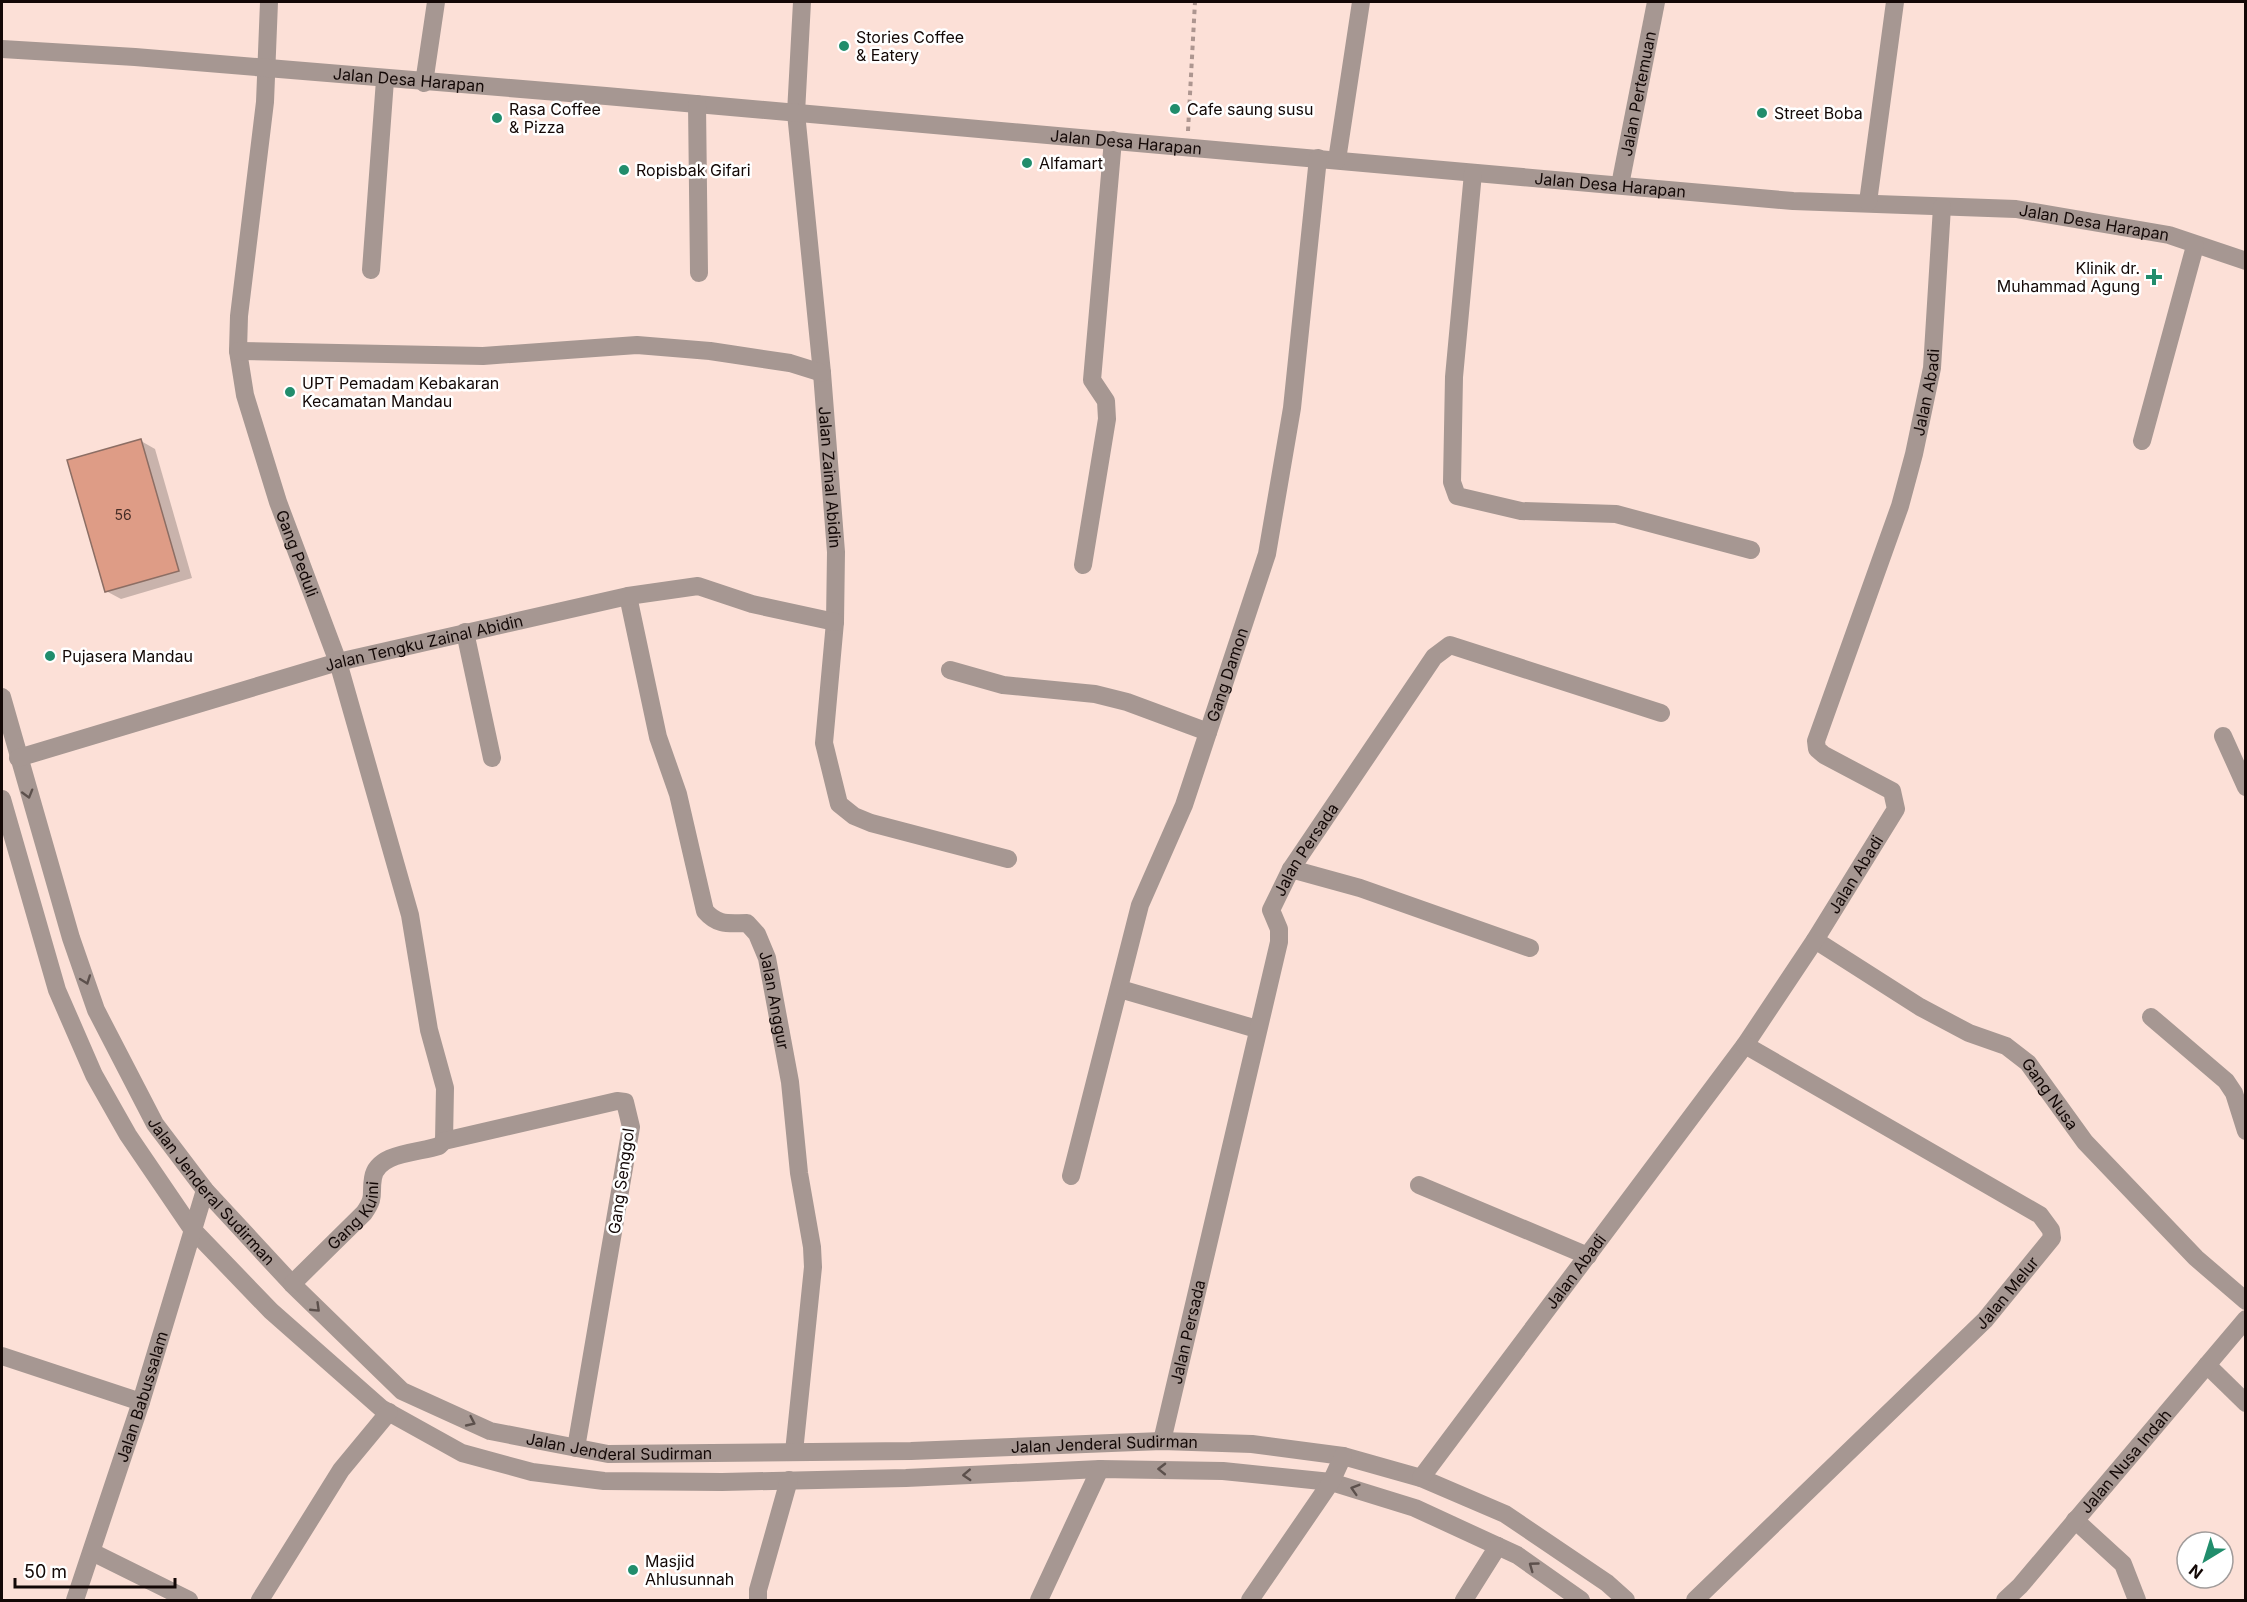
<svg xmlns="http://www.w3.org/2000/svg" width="2247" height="1602" font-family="Inter,sans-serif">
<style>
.shadow{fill:#0003}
.building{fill:#de9c86;stroke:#8c6e64;stroke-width:1.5}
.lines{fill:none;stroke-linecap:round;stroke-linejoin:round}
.path{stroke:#ad9690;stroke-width:4;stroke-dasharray:4.5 4.5;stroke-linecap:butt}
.minor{stroke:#a69792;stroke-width:18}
.oneway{stroke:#5c504c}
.poi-dot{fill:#218d6c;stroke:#fff;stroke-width:2}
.labels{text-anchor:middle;stroke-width:5;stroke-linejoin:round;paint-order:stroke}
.number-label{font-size:14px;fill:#462d26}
.poi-label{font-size:16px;fill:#130806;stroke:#fff;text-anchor:start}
.street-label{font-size:16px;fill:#130806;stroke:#fff}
</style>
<rect width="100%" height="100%" fill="#fce0d7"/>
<path class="shadow" d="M141,441L155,449L192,578L121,599L106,591Z"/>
<path class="building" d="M141,439L179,571L105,592L67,460Z"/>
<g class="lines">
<path class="path" d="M1188,131L1195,2"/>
<g class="minor">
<path id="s1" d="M269,2L265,102L239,316L238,351L245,395L278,502L338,662L410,915L429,1030L445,1088L444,1141"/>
<path id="s2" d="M802,2L796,113L822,373L836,552L835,622L824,743L839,804L854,816L871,823L1008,859"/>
<path id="s3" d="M2,49L135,57L606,96L1793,201L2016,209L2169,235L2246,261"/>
<path d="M424,83L436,2"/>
<path d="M697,104L699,273"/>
<path d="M1337,160L1361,2"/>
<path d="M1473,173L1454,377L1452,482L1457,496L1521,511L1616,514L1751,550"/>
<path id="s4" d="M1620,185L1656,2"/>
<path d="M1868,202L1895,2"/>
<path d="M371,270L385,80"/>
<path d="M238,351L483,356L637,345L710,351L790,363L822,373"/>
<path d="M2142,441L2195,246"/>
<path d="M1083,565L1107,419L1106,401L1092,380L1113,140"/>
<path id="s5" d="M628,596L658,737L678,794L705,911C718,926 729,923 747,923L757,934L767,958L790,1082L799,1173L812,1247L813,1267L794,1452"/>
<path d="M465,632L492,758"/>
<path d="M950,670L1003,685L1095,694L1127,702L1208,732"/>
<path id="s6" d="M2,697L71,938L96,1010L155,1124L205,1190L292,1284L402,1391L490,1431L608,1454L911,1451L1162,1441L1252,1444L1343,1456L1421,1478L1505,1514L1607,1583L1626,1600"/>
<path d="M2223,736L2246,787"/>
<path id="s7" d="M18,758L338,662L628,596L698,586L752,604L835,622"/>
<path d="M2,799L57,990L94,1075L128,1135L192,1229L271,1311L381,1408L462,1453L532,1472L604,1481L722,1482L906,1478L1100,1469L1223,1471L1331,1482L1415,1508L1517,1555L1581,1600"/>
<path d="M1291,869L1360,888L1530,948"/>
<path id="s8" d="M1815,940L1920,1007L1969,1033L2006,1046L2028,1063L2085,1142L2196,1258L2246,1301"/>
<path d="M1120,989L1257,1029"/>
<path d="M2151,1017L2226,1081L2234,1093L2246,1131"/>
<path id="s9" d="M1071,1176L1140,905L1184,805L1267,554L1292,408L1318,158"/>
<path d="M1419,1185L1588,1256"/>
<path id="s10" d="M292,1284L364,1213C376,1196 370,1195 373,1178C377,1152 419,1153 439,1146L444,1141L617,1101L625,1102L631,1127L576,1448"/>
<path d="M2,1356L141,1402"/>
<path d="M2207,1365L2246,1403"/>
<path id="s11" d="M1162,1441L1279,942V929L1271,910L1291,869L1434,657L1450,645L1661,713"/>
<path id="s12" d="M1421,1478L1745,1045L1815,940L1896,809L1892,791L1824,755L1817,749L1816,741L1900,506L1914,454L1932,368L1942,207"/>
<path d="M2075,1520L2123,1564L2137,1600"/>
<path d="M92,1552L189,1600"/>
<path id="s13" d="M75,1600L141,1402L205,1190"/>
<path d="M260,1600L341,1470L389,1412"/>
<path d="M758,1600V1590L789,1480"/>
<path d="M1039,1600L1100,1469"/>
<path d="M1250,1600L1331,1482L1343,1456"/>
<path d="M1464,1600L1498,1546"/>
<path id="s14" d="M1695,1600L1985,1320L2052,1238L2051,1230L2040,1215L1745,1045"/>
<path id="s15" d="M2005,1600L2020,1586L2246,1319"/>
</g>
</g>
<defs><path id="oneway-chevron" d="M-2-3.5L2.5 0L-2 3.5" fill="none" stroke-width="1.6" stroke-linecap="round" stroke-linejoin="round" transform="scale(1.5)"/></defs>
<g class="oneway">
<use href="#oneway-chevron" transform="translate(28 794) rotate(74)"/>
<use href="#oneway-chevron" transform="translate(86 980) rotate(70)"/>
<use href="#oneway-chevron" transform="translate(316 1308) rotate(44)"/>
<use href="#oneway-chevron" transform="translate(471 1422) rotate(25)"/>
<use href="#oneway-chevron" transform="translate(1162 1469) rotate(-179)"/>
<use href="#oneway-chevron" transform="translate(967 1475) rotate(177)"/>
<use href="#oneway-chevron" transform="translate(1355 1489) rotate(-163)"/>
<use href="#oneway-chevron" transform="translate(1533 1566) rotate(-144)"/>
</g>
<g class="poi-dot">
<circle cx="844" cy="46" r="6"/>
<circle cx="1175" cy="109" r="6"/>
<circle cx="1762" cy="113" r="6"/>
<circle cx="497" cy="118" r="6"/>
<circle cx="1027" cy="163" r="6"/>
<circle cx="624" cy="170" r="6"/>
<path d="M2151 268h6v6h6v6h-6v6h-6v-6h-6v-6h6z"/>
<circle cx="290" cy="392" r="6"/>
<circle cx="50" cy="656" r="6"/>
<circle cx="633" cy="1570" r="6"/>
</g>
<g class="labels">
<g class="number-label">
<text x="123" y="520">56</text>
</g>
<g class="poi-label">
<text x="856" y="43">Stories Coffee<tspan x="856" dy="18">&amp; Eatery</tspan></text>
<text x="509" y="115">Rasa Coffee<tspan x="509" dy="18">&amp; Pizza</tspan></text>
<text x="1187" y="115">Cafe saung susu</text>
<text x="1774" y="119">Street Boba</text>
<text x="1039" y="169">Alfamart</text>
<text x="636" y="176">Ropisbak Gifari</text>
<text x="2140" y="274" text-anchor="end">Klinik dr.<tspan x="2140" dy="18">Muhammad Agung</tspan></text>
<text x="302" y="389">UPT Pemadam Kebakaran<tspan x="302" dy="18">Kecamatan Mandau</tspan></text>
<text x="62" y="662">Pujasera Mandau</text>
<text x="645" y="1567">Masjid<tspan x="645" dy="18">Ahlusunnah</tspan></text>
</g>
<g class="street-label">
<text dy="6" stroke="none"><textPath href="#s3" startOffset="408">Jalan Desa Harapan</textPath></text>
<text dy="6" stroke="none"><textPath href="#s4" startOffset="93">Jalan Pertemuan</textPath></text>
<text dy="6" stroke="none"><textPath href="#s3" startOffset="1128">Jalan Desa Harapan</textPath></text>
<text dy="6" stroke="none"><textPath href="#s3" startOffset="1614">Jalan Desa Harapan</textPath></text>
<text dy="6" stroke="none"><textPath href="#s3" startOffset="2100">Jalan Desa Harapan</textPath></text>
<text dy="6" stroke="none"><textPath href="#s12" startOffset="1300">Jalan Abadi</textPath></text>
<text dy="6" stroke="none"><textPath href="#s2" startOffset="477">Jalan Zainal Abidin</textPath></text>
<text dy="6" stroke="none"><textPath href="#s1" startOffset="562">Gang Peduli</textPath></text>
<text dy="6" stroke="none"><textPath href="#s7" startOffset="422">Jalan Tengku Zainal Abidin</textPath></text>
<text dy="6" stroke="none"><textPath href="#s9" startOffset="526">Gang Damon</textPath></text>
<text dy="6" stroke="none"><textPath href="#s11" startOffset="616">Jalan Persada</textPath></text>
<text dy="6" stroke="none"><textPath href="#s12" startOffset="744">Jalan Abadi</textPath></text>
<text dy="6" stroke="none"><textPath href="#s5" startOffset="454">Jalan Anggur</textPath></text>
<text dy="6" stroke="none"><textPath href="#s8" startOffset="285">Gang Nusa</textPath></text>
<text transform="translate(621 1181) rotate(-82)" y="6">Gang Senggol</text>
<text dy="6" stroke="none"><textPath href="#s6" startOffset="543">Jalan Jenderal Sudirman</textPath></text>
<text dy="6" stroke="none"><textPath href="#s10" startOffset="94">Gang Kuini</textPath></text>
<text dy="6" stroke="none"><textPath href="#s12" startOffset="258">Jalan Abadi</textPath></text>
<text dy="6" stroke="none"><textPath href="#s14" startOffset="438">Jalan Melur</textPath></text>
<text dy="6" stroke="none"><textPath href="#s11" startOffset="112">Jalan Persada</textPath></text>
<text dy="6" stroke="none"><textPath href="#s13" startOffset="214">Jalan Babussalam</textPath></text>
<text dy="6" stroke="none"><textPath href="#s6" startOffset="1047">Jalan Jenderal Sudirman</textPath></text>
<text dy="6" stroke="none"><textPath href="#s6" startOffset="1533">Jalan Jenderal Sudirman</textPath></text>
<text dy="6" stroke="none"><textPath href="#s15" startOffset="184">Jalan Nusa Indah</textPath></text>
</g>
</g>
<rect width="2247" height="1602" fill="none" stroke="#130806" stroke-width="6"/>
<g transform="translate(2205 1560) rotate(218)"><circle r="28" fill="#ffffff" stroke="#a19c9b" stroke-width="1.5"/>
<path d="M0-4.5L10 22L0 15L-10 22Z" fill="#218d6c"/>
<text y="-9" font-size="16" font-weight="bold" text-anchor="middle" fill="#130806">N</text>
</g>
<path d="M15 1578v9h160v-9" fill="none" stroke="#130806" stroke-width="3"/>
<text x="24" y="1578" font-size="18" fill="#130806" stroke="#ffffff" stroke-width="4.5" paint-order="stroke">50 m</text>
</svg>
